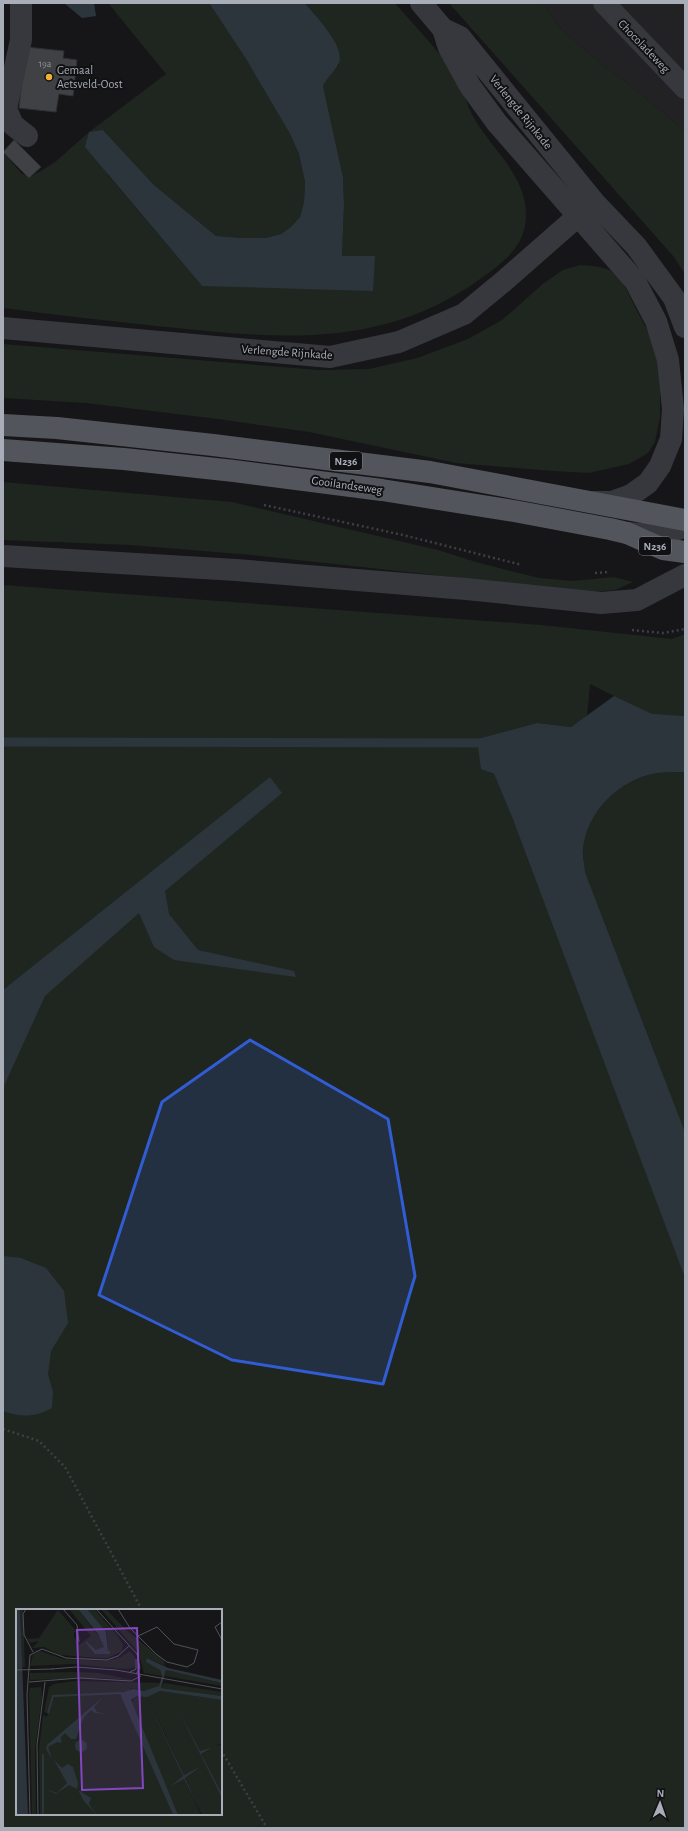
<svg xmlns="http://www.w3.org/2000/svg" width="688" height="1831" font-family="'Alegreya Sans',sans-serif">
<style>
.built{fill:#222225}
.green{fill:#1e261f;fill-rule:evenodd}
.water{fill:#2c353c}
.lines{fill:none;stroke-linecap:round;stroke-linejoin:round}
.stream{stroke:#2c353c;stroke-width:9}
.building{fill:#404145;stroke:#303034}
.path{stroke:#3d3f44;stroke-width:2.5;stroke-dasharray:2 3;stroke-linecap:butt}
.minor{stroke:#37383d;stroke-width:22}
.major{stroke:#53555c;stroke-width:22}
.marked{fill:#325cd3;fill-opacity:0.2;stroke:#325cd3;stroke-width:3;stroke-linejoin:round}
.poi-dot{fill:#f2b134;stroke:#111113;stroke-width:1.5}
.labels{text-anchor:middle;stroke-width:4;stroke-linejoin:round;paint-order:stroke}
.number-label{font-size:10px;fill:#8e929b}
.shield{fill:#111113;stroke:#7b7e86;stroke-width:1}
.shield-label{font-size:11px;font-weight:bold;fill:#a8adb8}
.street-label{font-size:12px;fill:#a8adb8;stroke:#111113}
.poi-label{font-size:12px;fill:#a8adb8;stroke:#111113;text-anchor:start}
.inset-river{fill:none;stroke:#2c353c;stroke-width:2}
.inset-road{fill:none;stroke:#505258;stroke-width:1}
.view{fill:#8446be;fill-opacity:0.15;stroke:#8446be;stroke-width:2}
.inset-edge{fill:none;stroke:#a8adb8;stroke-width:2}
</style>
<rect width="100%" height="100%" fill="#161618"/>
<path class="built" d="M542,3H685V131L631,86L605,67L561,29Z"/>
<path class="green" d="M108,3H209L246,59L290,134L299,154L305,182L304,202L300,217L291,227L281,234L265,238H242L216,236L154,185L103,130L108,175L202,286L342,256L344,205L343,177L323,86L327,78L339,65L331,35L305,3H395C414,25 438,50 454,73C463,86 466,104 474,118C493,151 526,175 526,215C526,245 505,261 483,277C381,352 274,338 156,326C105,320 54,315 3,308V152L22,174L32,176L54,163L89,132L166,74Z
M449,3H542L561,29L605,67L631,86L685,131V274L674,257Z
M580,265C595,266 612,267 621,279L650,336L660,371V417L655,442L648,453L629,464L589,473L553,471L456,463L309,432L218,419L86,403L3,398V344L319,370L369,369L417,358L468,339L502,320L544,283L563,270Z
M3,482L232,502L438,550L476,562L539,578L573,581L614,577L633,582L615,590L591,592L251,555L130,545L3,540Z
M3,585L541,625L672,639L685,634V716L652,715L590,684L587,716L571,727L537,723L477,739L490,773L494,774L512,817L685,1278V1828H3ZM17,1610H221V1814H17Z
M685,772V1132L585,872C585,865 582,857 583,850C586,812 620,779 657,773C666,772 676,772 685,772Z"/>
<path class="water" d="M64,3H94L96,16L82,18Z
M209,3H305C316,17 345,45 339,63C337,69 327,77 323,86L343,177L344,205L342,256H375L373,291L202,286L85,147L89,132L103,130L154,185L216,236L242,238H265L281,234L291,227L300,217L304,202L305,182L299,154L290,134L246,59Z
M614,696L652,714L685,716V772C676,772 666,772 657,773C620,779 586,812 583,850C582,857 585,865 585,872L685,1132V1278L512,817L494,774L481,769L477,739L537,723L571,727Z
M270,777L282,793L165,891L169,914L198,950L294,971L296,977L174,960L154,947L139,913L45,996L3,1088V990Z
M3,1256L21,1258L46,1268L64,1291L68,1323L51,1351L48,1374L53,1392L52,1408C35,1417 22,1418 3,1411Z"/>
<g class="lines">
<path class="stream" d="M3,742L490,743"/>
</g>
<path class="building" d="M26,47L64,51L63,58L77,60L73,96L59,94L56,112L19,108Z
M14,140L41,167L29,178L3,152Z"/>
<g class="lines">
<path class="path" d="M264,505L403,535L522,565
M595,573L610,572
M632,630L663,633L685,629
M3,1429L39,1441L65,1467L142,1610
M221,1750L267,1828"/>
<path class="minor" d="M21,3V40L6,109L13,125L27,136
M421,3L443,29L460,37L594,202L636,246L674,298L685,327
M604,3L685,88
M443,29L449,48L470,86L497,123L635,281L656,321L668,360L673,409L671,439L660,466L648,483L631,495L612,502H595
M3,328L330,357L399,342L464,314L504,281L594,202
M627,533C648,535 666,535 685,526
M3,556L236,570L466,589L601,603L637,600L685,575"/>
<path class="major" d="M3,425L57,428L213,445L430,472L685,520
M3,450L124,459L234,471L382,490L514,511L610,529L627,533L663,549L685,552"/>
</g>
<path class="marked" d="M250,1040L388,1119L415,1276L383,1384L232,1360L99,1295L162,1102Z"/>
<circle class="poi-dot" cx="49" cy="77" r="4"/>
<g class="labels">
<g class="number-label">
<text x="45" y="67">19a</text>
</g>
<g class="shield">
<rect x="330" y="452" width="32" height="18" rx="3"/>
<rect x="639" y="537" width="32" height="18" rx="3"/>
</g>
<g class="shield-label">
<text x="346" y="465">N236</text>
<text x="655" y="550">N236</text>
</g>
<g class="street-label">
<text transform="translate(644 46) rotate(46)" y="4">Chocoladeweg</text>
<text transform="translate(521 112) rotate(51)" y="4">Verlengde Rijnkade</text>
<text transform="translate(287 352) rotate(4)" y="4">Verlengde Rijnkade</text>
<text transform="translate(347 485) rotate(8)" y="4">Gooilandseweg</text>
</g>
<g class="poi-label">
<text x="57" y="74">Gemaal<tspan x="57" dy="14">Aetsveld-Oost</tspan></text>
</g>
</g>
<g transform="translate(16 1609)">
<rect width="206" height="206" fill="#161618"/>
<path d="M4,0H7L9,58H6ZM53,0H62L87,33L88,39L85,41H80L70,32L69,33L79,45L92,42L91,25L71,0H78L101,26L107,36L106,42L92,49H84L44,46L28,38L16,39L23,32L14,34L11,30L23,29L42,1L61,23L58,24V27L63,36L75,27ZM85,0H90L110,21L148,52L149,57L132,49L131,53L143,59L146,67L128,64L122,43ZM24,42L47,50L90,52L103,49L114,42L119,48V58L111,60L56,55L14,57L17,46ZM150,61L206,74V77L149,67ZM56,63L83,64L116,71L84,69L14,71V64ZM59,72L145,74L141,79L128,82L115,79L113,83L105,84L157,206H24L23,140L27,106L31,108L32,104L28,103L33,78L38,75ZM148,74L206,83V87L145,79ZM25,78L26,88L19,140L20,206H16L13,83L14,79ZM144,82L206,91V134L199,137L206,135V187L185,145L197,138L184,142L155,87L206,189V206H186L169,169L187,156L168,166L132,89L167,167L153,178L168,170L185,206H162L114,94L121,87Z" fill="#1e261f"/>
<path d="M0,0H4L12,206H0ZM62,0H71L90,23L92,42H94V45H79L69,33L70,32L80,41L88,38L82,25ZM131,49L152,59L206,71V74L150,61L145,79L206,87V91L144,82L131,88L121,87L115,91L162,206H157L105,87V84L117,80L128,82L143,77L146,67L144,61L130,53ZM155,87L184,142L197,138L185,145L206,185V189ZM87,88L78,98L81,103L90,105L79,104L75,101L68,108L60,130H55L49,124L45,128V134L41,133L32,138L36,150L30,140L31,136ZM131,89L168,166L187,156L169,169L186,206L168,170L153,178L167,167ZM59 137a6 6 0 1 1 12 0a6 6 0 1 1-12 0ZM26,145H28V206H26ZM38,151L46,159L52,155L57,158L62,174L61,180L53,176L40,185L29,180L41,184L51,174ZM62,181L75,189L73,195L81,206L68,192Z" fill="#2c353c"/>
<path class="inset-river" d="M32,104L37,87L106,84"/>
<path class="inset-road" d="M10,0L7,5L8,26L17,43M47,0L61,16L63,33M80,0L121,45L124,59L120,65M102,0L114,19L140,45L151,53L171,58L178,54L182,41L158,35L141,18L122,27M206,13L199,18L206,31M36,60L60,58L100,61L206,80M0,61L37,60M114,63L120,60V50M13,73L64,69L115,72L125,67M14,206L11,86L14,46L26,40L50,49L91,51L102,47L113,37M22,206L21,136L29,73"/>
<path class="view" d="M121,19L127,179L66,181L61,21Z"/>
<rect width="206" height="206" class="inset-edge"/>
</g>
<rect width="688" height="1831" fill="none" stroke="#a8adb8" stroke-width="8"/>
<g transform="translate(660 1803) rotate(2)" stroke="#111113" stroke-width="3" paint-order="stroke">
<path d="M0-3L7 15L0 10L-7 15Z" fill="#a8adb8"/>
<text y="-6" font-size="11" font-weight="bold" text-anchor="middle" fill="#a8adb8">N</text>
</g>
</svg>
